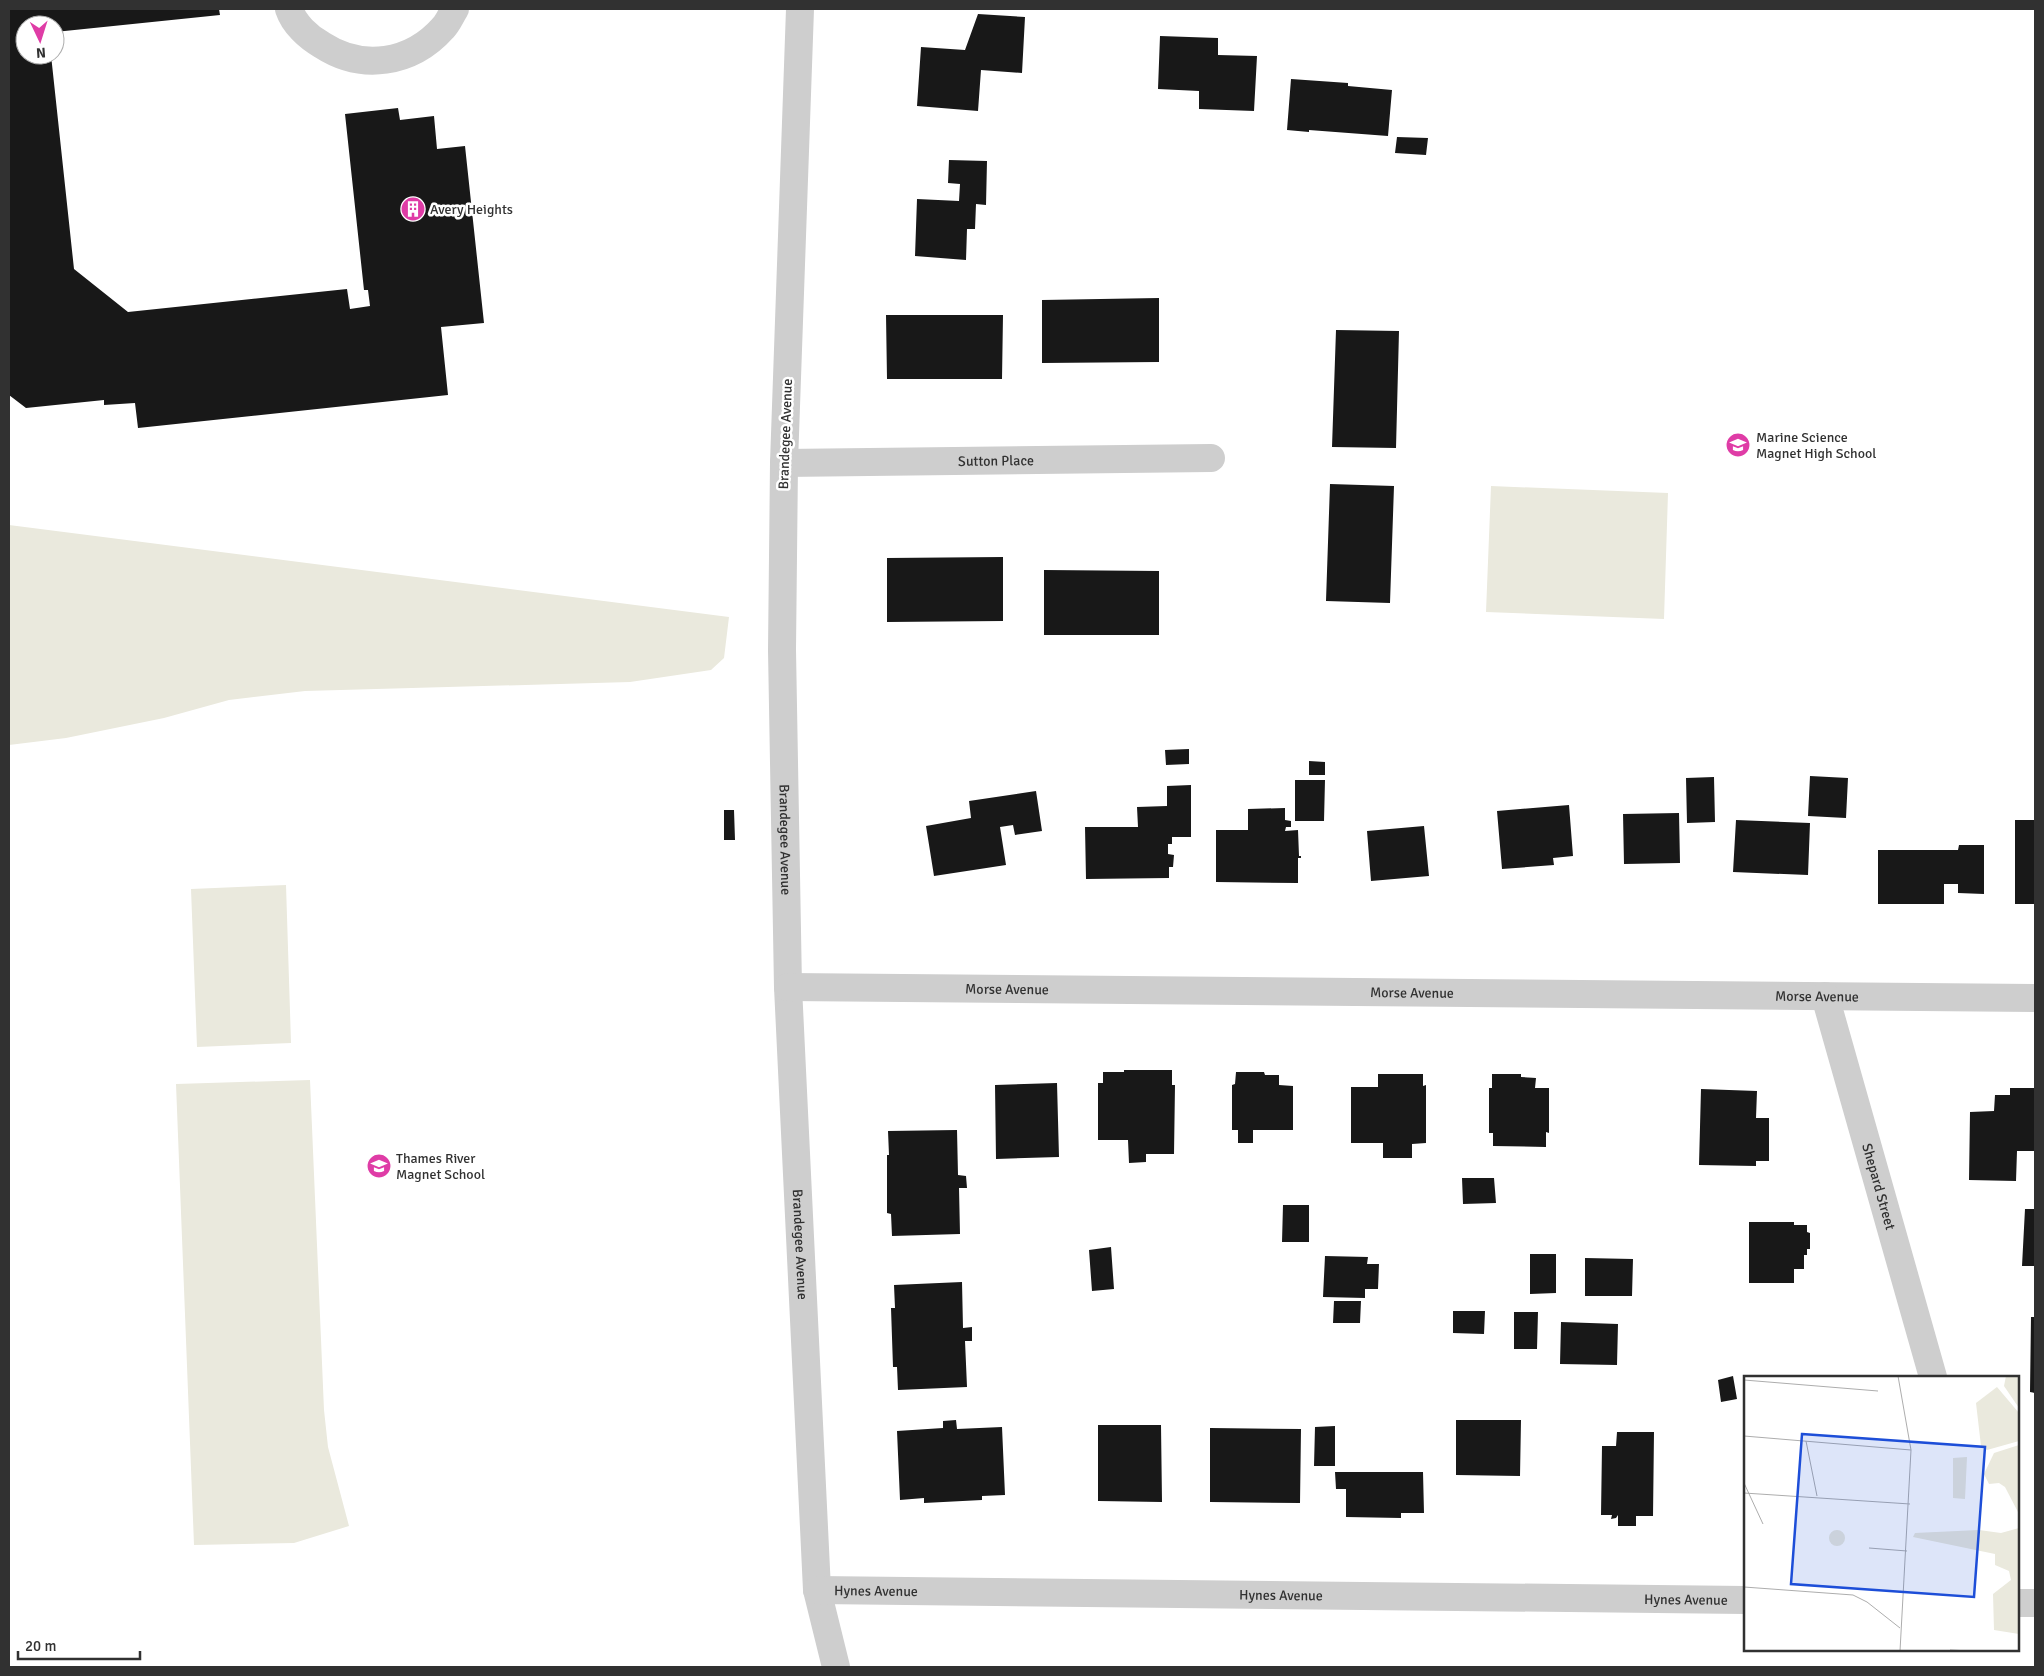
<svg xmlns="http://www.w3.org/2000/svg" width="2044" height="1676" font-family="Signika,sans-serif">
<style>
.green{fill:#eae9dd}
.building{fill:#181818}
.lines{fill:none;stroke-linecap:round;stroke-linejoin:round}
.minor{stroke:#cecece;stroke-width:28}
.labels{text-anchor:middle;stroke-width:5;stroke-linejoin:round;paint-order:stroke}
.poi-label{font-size:14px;fill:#313131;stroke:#fff;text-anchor:start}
.street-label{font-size:14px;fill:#313131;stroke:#fff}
.inset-road{fill:none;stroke:#adadad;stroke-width:1}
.view{fill:#1d4ed8;fill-opacity:0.15;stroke:#1d4ed8;stroke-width:2.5}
.inset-edge{fill:none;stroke:#313131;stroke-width:2.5}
</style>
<rect width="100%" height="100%" fill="#fff"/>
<path class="green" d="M1491,486L1668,493L1664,619L1486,612Z
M9,525L729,617L724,658L711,670L630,682L305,691L229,700L164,718L66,738L9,745Z
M286,885L291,1043L197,1047L191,889Z
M310,1080L324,1410L328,1447L349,1526L294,1543L194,1545L176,1084Z"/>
<path class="building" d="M9,9H219L220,15L55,32V25H25V55H51L74,269L128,312L347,289L350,309L370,306L368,290H364L345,114L398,108L400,120L434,116L437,149L465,146L484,323L441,327L448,395L138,428L135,403L104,405V400L26,408L9,395Z
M978,14L1025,17L1022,73L981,70L978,111L917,106L921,47L965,50Z
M1160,36L1218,38V55L1257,56L1254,111L1199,109V91L1158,89Z
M1291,79L1348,83V86L1392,90L1388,136L1309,130V132L1287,130Z
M1397,137L1428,138L1426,155L1395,153Z
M949,160L987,161L986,205L976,204L975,229H967L966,260L915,256L917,199L959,201L960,184L948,183Z
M1159,298V362L1042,363V300Z
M886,315H1003L1002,379H887Z
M1336,330L1399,331L1396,448L1332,447Z
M1330,484L1394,486L1390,603L1326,601Z
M1003,557V621L887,622V558Z
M1044,570L1159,571V635H1044Z
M1189,749V764L1166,765L1165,750Z
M1309,761L1325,762V775H1309Z
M1810,776L1848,778L1846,818L1808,816Z
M1714,777L1715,822L1687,823L1686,778Z
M1295,780H1325L1324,821H1295Z
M1191,785V837H1172V844H1168V854L1174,855L1173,867H1169V878L1086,879L1085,827H1138L1137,807L1167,806V786Z
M1036,791L1042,831L1015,835L1013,825L1000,827L1006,865L934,876L926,826L971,818L969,801Z
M1569,805L1573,856L1553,858L1554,865L1502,869L1497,811Z
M1285,808V820L1291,821V827H1286L1285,831L1298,830L1299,856H1301V858H1298V883L1216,882V830H1248V809Z
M724,810H734L735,840H724Z
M1679,813L1680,863L1624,864L1623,814Z
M1736,820L1810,823L1808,875L1733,872Z
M2015,820H2035V904H2015Z
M1424,826L1429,876L1371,881L1367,831Z
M1959,845H1984V894L1958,893V884H1944V904H1878V850H1958Z
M1124,1070H1172V1085H1175L1174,1154H1146V1162L1129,1163L1128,1140H1098V1083H1103V1072H1124Z
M1236,1072H1264L1265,1075H1279V1085L1293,1086V1130H1253V1143H1238V1130H1232V1085L1235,1084Z
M1378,1074H1423V1086L1426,1085V1143L1412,1144V1158H1383V1143H1351V1087H1378Z
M1492,1074H1521V1077L1536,1078L1535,1088H1549V1133L1546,1132V1147L1493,1146V1133H1489V1088H1492Z
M1057,1083L1059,1157L996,1159L995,1085Z
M2010,1088H2035V1151H2017L2016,1181L1969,1180L1970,1112L1994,1111L1995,1095H2010Z
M1701,1089L1757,1091L1756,1118H1769V1161H1756V1166L1699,1165Z
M957,1130L958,1175L966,1176L967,1188H959L960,1234L892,1236L891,1214L887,1213V1155H889L888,1131Z
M1462,1178H1494L1496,1203L1463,1204Z
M1283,1205H1309V1242H1282Z
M2025,1209H2035V1266H2022Z
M1749,1222H1794V1225H1807V1232L1810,1233V1249H1807V1255H1804V1269H1794V1283H1749Z
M1111,1247L1114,1289L1092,1291L1089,1250Z
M1530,1254H1556V1293L1530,1294Z
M1325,1256L1368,1257L1367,1264H1379L1378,1289H1365V1298L1323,1297Z
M1585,1258L1633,1259L1632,1296H1585Z
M962,1282L963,1328L972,1327V1341H965L967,1387L898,1390L897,1367H893L891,1308H895L894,1285Z
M1334,1301H1361L1360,1323H1333Z
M1453,1311H1485L1484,1334L1453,1333Z
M1514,1312H1538L1537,1349H1514Z
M2031,1317H2035V1393L2030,1392Z
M1561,1322L1618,1324L1617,1365L1560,1364Z
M1733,1376L1737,1399L1721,1402L1718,1380Z
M956,1420L957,1429L1002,1427L1005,1495L982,1496V1500L924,1503V1498L900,1500L897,1431L943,1428V1421Z
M1456,1420H1521L1520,1476L1456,1475Z
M1098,1425H1161L1162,1502L1098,1501Z
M1335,1426V1466H1314L1315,1427Z
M1210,1428L1301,1429L1300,1503L1210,1502Z
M1617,1432H1654L1653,1516H1636V1526H1618V1515L1616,1518L1611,1519L1612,1515H1601L1602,1446H1616Z
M1335,1472H1423L1424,1513H1401V1518L1346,1517V1489H1336Z"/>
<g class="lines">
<g class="minor">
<path d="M289,9C294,24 308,37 322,45C362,71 411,64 443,28C448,23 451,15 455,9"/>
<path id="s1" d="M800,9L784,463L782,650L788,987L817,1590L836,1667"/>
<path id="s2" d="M784,463L1211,458"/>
<path id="s3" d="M788,987L2035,998"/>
<path id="s4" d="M1825,996L1933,1377"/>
<path id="s5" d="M817,1590L1745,1600"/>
<path d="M2018,1603H2035"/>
</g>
</g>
<defs>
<symbol id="building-disc" viewBox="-11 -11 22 22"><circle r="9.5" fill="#df3ca6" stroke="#fff"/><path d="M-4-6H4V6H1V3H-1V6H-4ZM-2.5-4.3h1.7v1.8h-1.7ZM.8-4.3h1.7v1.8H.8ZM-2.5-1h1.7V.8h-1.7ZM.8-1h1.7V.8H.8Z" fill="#fff"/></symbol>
<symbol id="school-disc" viewBox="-11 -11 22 22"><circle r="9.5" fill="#df3ca6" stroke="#fff"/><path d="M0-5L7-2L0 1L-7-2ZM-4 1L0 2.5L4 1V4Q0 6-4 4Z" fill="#fff"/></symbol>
</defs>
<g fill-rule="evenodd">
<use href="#building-disc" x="399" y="195" width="28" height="28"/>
<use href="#school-disc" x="1724" y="431" width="28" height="28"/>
<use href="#school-disc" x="365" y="1152" width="28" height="28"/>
</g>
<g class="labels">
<g class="poi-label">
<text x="430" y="214">Avery Heights</text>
<text x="1756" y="442">Marine Science<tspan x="1756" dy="16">Magnet High School</tspan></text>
<text x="396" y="1163">Thames River<tspan x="396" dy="16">Magnet School</tspan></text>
</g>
<g class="street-label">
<text transform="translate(785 434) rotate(-88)" y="5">Brandegee Avenue</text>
<text dy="5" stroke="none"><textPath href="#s2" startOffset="212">Sutton Place</textPath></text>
<text dy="5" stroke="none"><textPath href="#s1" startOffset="831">Brandegee Avenue</textPath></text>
<text dy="5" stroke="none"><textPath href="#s3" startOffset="219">Morse Avenue</textPath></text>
<text dy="5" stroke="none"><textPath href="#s3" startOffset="624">Morse Avenue</textPath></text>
<text dy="5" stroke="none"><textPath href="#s3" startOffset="1029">Morse Avenue</textPath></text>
<text dy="5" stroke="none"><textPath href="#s4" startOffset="198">Shepard Street</textPath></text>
<text dy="5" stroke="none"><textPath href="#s1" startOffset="1236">Brandegee Avenue</textPath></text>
<text dy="5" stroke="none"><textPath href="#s5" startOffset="59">Hynes Avenue</textPath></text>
<text dy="5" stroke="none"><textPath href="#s5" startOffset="464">Hynes Avenue</textPath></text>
<text dy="5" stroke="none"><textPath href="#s5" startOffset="869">Hynes Avenue</textPath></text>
</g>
</g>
<g transform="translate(1744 1376)">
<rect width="275" height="275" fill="#fff"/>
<path d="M262,0H275V32L260,10ZM253,11L275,37V65L243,74L237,70L232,27ZM275,69V138L261,111L255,107L245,108L240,98L250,77ZM223,81L221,123L209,122V82ZM275,152V258L250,254L249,218L267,204L265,195L251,189V178L169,161L171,157L235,154L257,157ZM85 162a8 8 0 1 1 16 0a8 8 0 1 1-16 0Z" fill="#eae9dd"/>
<path class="inset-road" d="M154,0L167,74L156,275M0,4L134,15M0,60L167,74M62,65L73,120M0,107L19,148M0,117L166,128M125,172L163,175M0,211L109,219L123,226L156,252M206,274L227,275"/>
<path class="view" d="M58,58L241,71L230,221L47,208Z"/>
<rect width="275" height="275" class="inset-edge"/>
</g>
<rect width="2044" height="1676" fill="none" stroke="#313131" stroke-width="20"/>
<g transform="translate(40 40) rotate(176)"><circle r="24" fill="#ffffff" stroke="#adadad"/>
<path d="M0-4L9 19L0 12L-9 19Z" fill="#df3ca6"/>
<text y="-8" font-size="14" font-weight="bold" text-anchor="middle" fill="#313131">N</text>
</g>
<path d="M18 1651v8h122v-8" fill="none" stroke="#313131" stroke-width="2.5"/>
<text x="25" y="1651" font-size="15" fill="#313131" stroke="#ffffff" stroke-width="4" paint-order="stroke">20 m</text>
</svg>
